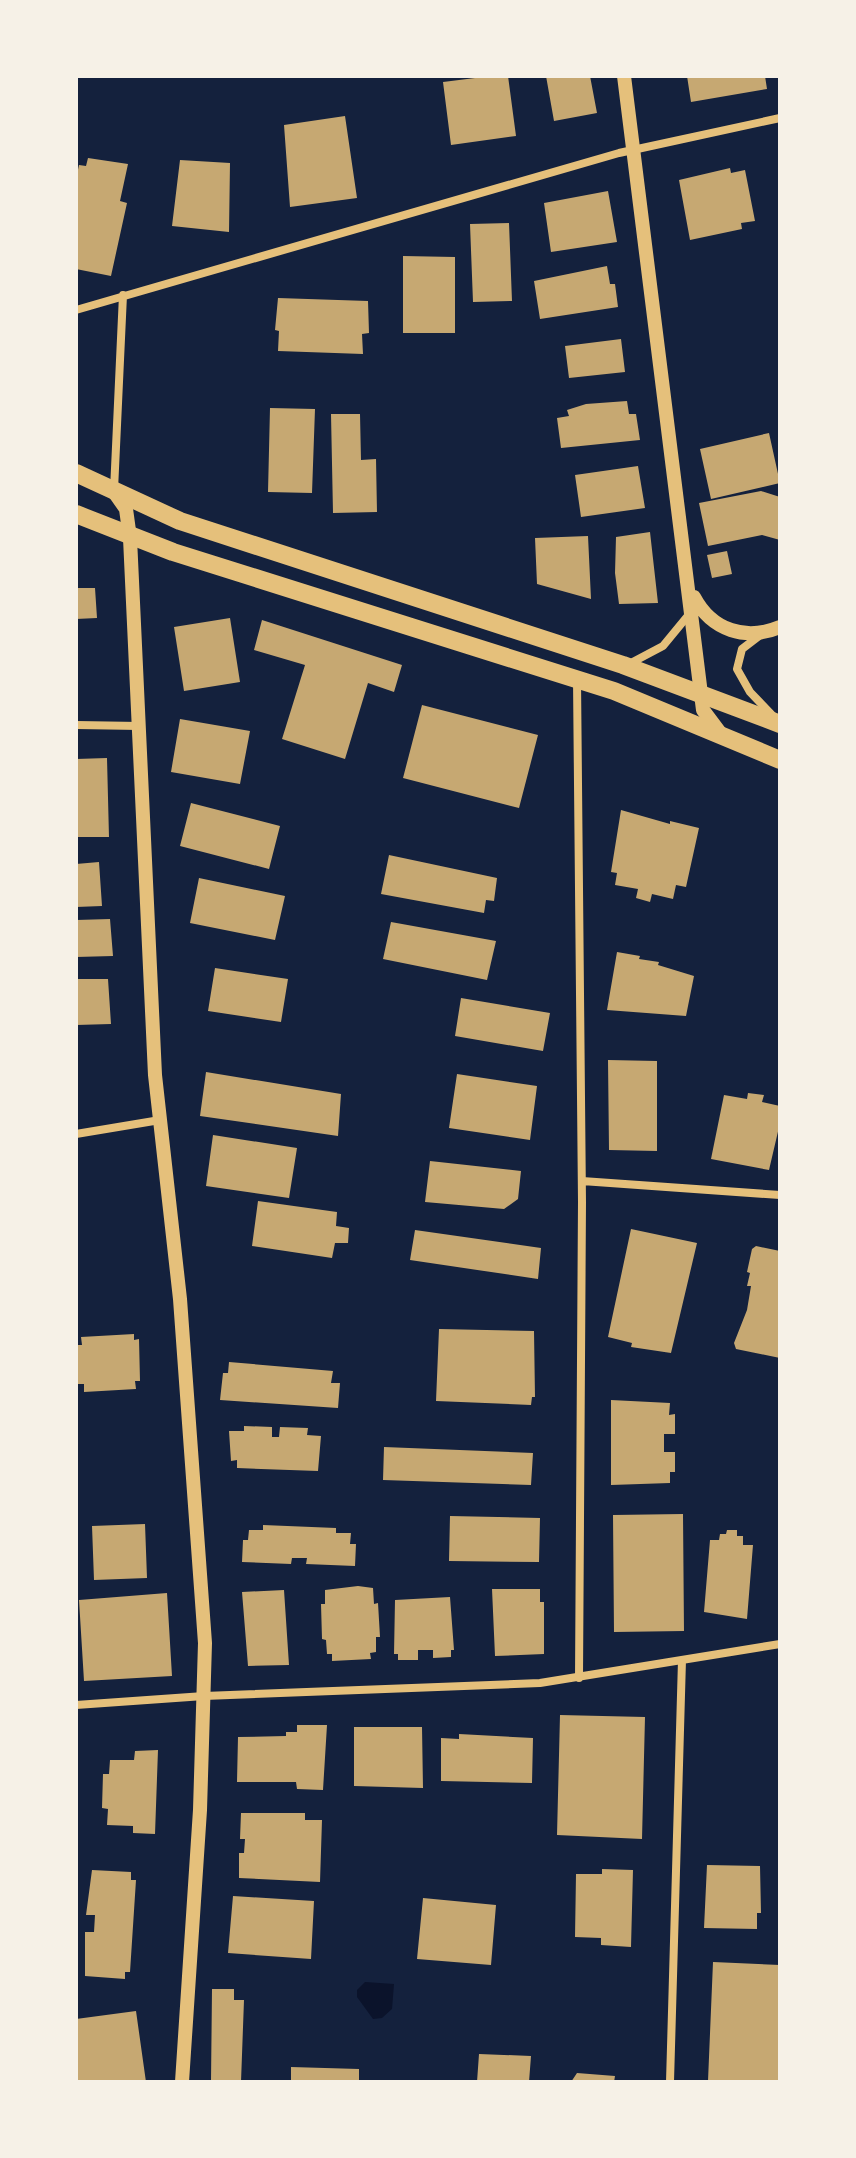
<svg xmlns="http://www.w3.org/2000/svg" width="856" height="2158" font-family="'DM Sans',sans-serif">
<style>
.water{fill:#0b132b}
.building{fill:#c6a872}
.lines{fill:none;stroke-linecap:round;stroke-linejoin:round}
.minor{stroke:#e5c07b;stroke-width:8}
.tertiary{stroke:#e5c07b;stroke-width:14}
.primary{stroke:#e5c07b;stroke-width:18}
</style>
<rect width="100%" height="100%" fill="#14213d"/>
<path class="water" d="M365,1982L394,1984L392,2009L382,2018L373,2019L357,1997V1990Z"/>
<path class="building" d="M491,76H508L516,136L451,145L443,82Z
M546,76H590L597,113L554,121Z
M687,76H765L767,89L691,102Z
M345,116L357,198L290,207L284,125Z
M88,158L128,164L120,201L127,203L111,276L76,269V179L79,165L86,166Z
M180,160L230,163L229,232L172,226Z
M730,168L731,173L745,170L755,221L741,223L742,229L690,240L679,180Z
M608,191L617,242L551,252L544,203Z
M509,223L512,301L473,302L470,224Z
M403,256L455,257V333H403Z
M607,266L610,284H615L618,307L540,319L534,281Z
M278,298L368,301L369,333L362,334L363,354L278,351L279,331L275,330Z
M621,339L625,372L569,378L565,346Z
M627,401L629,414H636L640,440L561,448L557,418L569,416L567,410L586,404Z
M270,408L315,409L312,493L268,492Z
M331,414H360L361,460L376,459L377,512L333,513Z
M769,433L780,483L711,499L700,449Z
M638,466L645,508L581,517L575,475Z
M761,491L780,497V540L762,535L708,546L699,503Z
M650,532L658,603L619,604L615,573L616,537Z
M588,536L591,599L537,584L535,538Z
M727,551L732,574L712,578L707,555Z
M76,588H95L97,618L76,619Z
M230,618L240,682L184,691L174,627Z
M262,620L402,665L394,692L368,683L345,759L282,739L305,665L254,650Z
M422,705L538,735L519,808L403,778Z
M180,719L250,731L240,784L171,772Z
M107,758L109,837H76V759Z
M191,803L280,826L269,869L180,846Z
M621,810L670,824V821L699,828L686,887L676,885L673,899L652,894L650,902L636,898L638,889L615,885L617,873L611,872Z
M389,855L497,878L494,901L486,900L484,913L381,894Z
M99,862L102,906L76,907V864Z
M199,878L285,896L275,940L190,923Z
M110,919L113,956L76,957V920Z
M391,922L496,941L487,980L383,959Z
M617,952L640,956L639,959L659,962L658,965L694,976L686,1016L607,1010Z
M215,968L288,979L281,1022L208,1011Z
M76,979H108L111,1024L76,1025Z
M461,998L550,1013L543,1051L455,1036Z
M608,1060L657,1061V1151L609,1150Z
M206,1072L341,1094L338,1136L200,1116Z
M457,1074L537,1086L530,1140L449,1128Z
M748,1093L764,1095L762,1102L780,1106V1123L769,1170L711,1159L724,1095L747,1099Z
M213,1135L297,1148L289,1198L206,1186Z
M430,1161L521,1171L518,1199L504,1209L425,1202Z
M258,1201L337,1212L336,1226L349,1228L348,1243H335L332,1258L252,1246Z
M631,1229L697,1243L671,1353L631,1347L632,1343L608,1337Z
M415,1230L541,1248L538,1279L410,1260Z
M756,1246L780,1251V1358L736,1349L734,1343L747,1310L751,1286H747L750,1273L747,1272L752,1249Z
M439,1329L534,1331L535,1397H532L531,1405L436,1401Z
M134,1334V1340L139,1339L140,1381H135L136,1389L84,1392V1384H78L76,1377V1345H82L81,1337Z
M229,1362L333,1371L331,1383H340L338,1408L220,1400L223,1373H228Z
M611,1400L670,1403L669,1415L675,1414V1434H664V1452H675V1472H670V1483L611,1485Z
M244,1426L272,1427V1437H279L280,1427L308,1428L307,1435L321,1436L318,1471L237,1468V1460L231,1461L229,1431H244Z
M384,1447L533,1453L531,1485L383,1480Z
M683,1514L684,1631L614,1632L613,1515Z
M450,1516L540,1518L539,1562L449,1561Z
M145,1524L147,1578L94,1580L92,1526Z
M263,1525L336,1528V1533H351L350,1544H356L355,1566L306,1564L307,1558H292L291,1564L242,1562L243,1540H248L249,1530H263Z
M727,1530H737V1536H743V1545H753L747,1619L704,1612L710,1540H719L720,1534H726Z
M358,1586L373,1588L374,1604L378,1603L380,1637H376V1652L370,1653L371,1659L332,1661V1654H327L326,1640L322,1639L321,1604H325V1590Z
M492,1589H540V1602H544V1654L495,1656Z
M284,1590L289,1665L248,1666L242,1592Z
M167,1593L172,1676L84,1681L79,1600Z
M450,1597L454,1650H451V1657L433,1658V1650H418V1660H398V1654H394L395,1600Z
M560,1715L645,1717L642,1839L557,1835Z
M297,1725H327L323,1790L297,1789L296,1782H237L238,1737L286,1736V1732H297Z
M354,1727H422L423,1788L354,1786Z
M459,1734L533,1738L532,1783L441,1781V1738L459,1739Z
M158,1750L155,1834L133,1833V1826L107,1825L108,1809L102,1808L103,1774H109L110,1760H134L135,1751Z
M241,1813H305V1820H322L320,1882L239,1878V1853H244L245,1839H240Z
M707,1865L760,1866L761,1913H757V1929L704,1928Z
M602,1869L633,1870L631,1947L601,1945V1938L575,1937L576,1874H602Z
M92,1870L131,1872V1880H136L130,1972H125V1979L85,1976V1932H94L95,1915H86Z
M233,1896L314,1901L311,1959L228,1953Z
M423,1898L496,1905L491,1965L417,1959Z
M713,1962L780,1965V2082L708,2081Z
M212,1989H234V2000H244L241,2082H211Z
M136,2011L146,2082H76V2019Z
M479,2054L531,2056L529,2082H477Z
M291,2067L359,2069V2082H291Z
M577,2073L615,2076L614,2082H571Z"/>
<g class="lines">
<path class="minor" d="M76,310L619,153L780,118
M114,490L123,295
M759,636L742,649L737,669L750,692L773,716
M629,664L663,646L691,612
M577,679L582,1202L579,1678
M76,725L140,726
M76,1134L160,1120
M582,1181L780,1195
M76,1705L204,1696L540,1683L780,1644
M670,2082L682,1660"/>
<path class="tertiary" d="M624,76L703,710L721,734
M114,492L126,509L130,538L155,1075L180,1299L205,1643L200,1810L182,2082
M694,597C712,631 746,641 780,627"/>
<path class="primary" d="M76,473L180,521L623,665L780,724
M76,514L173,552L614,691L780,760"/>
</g>
<rect width="856" height="2158" fill="none" stroke="#f6f1e7" stroke-width="156"/>
</svg>
